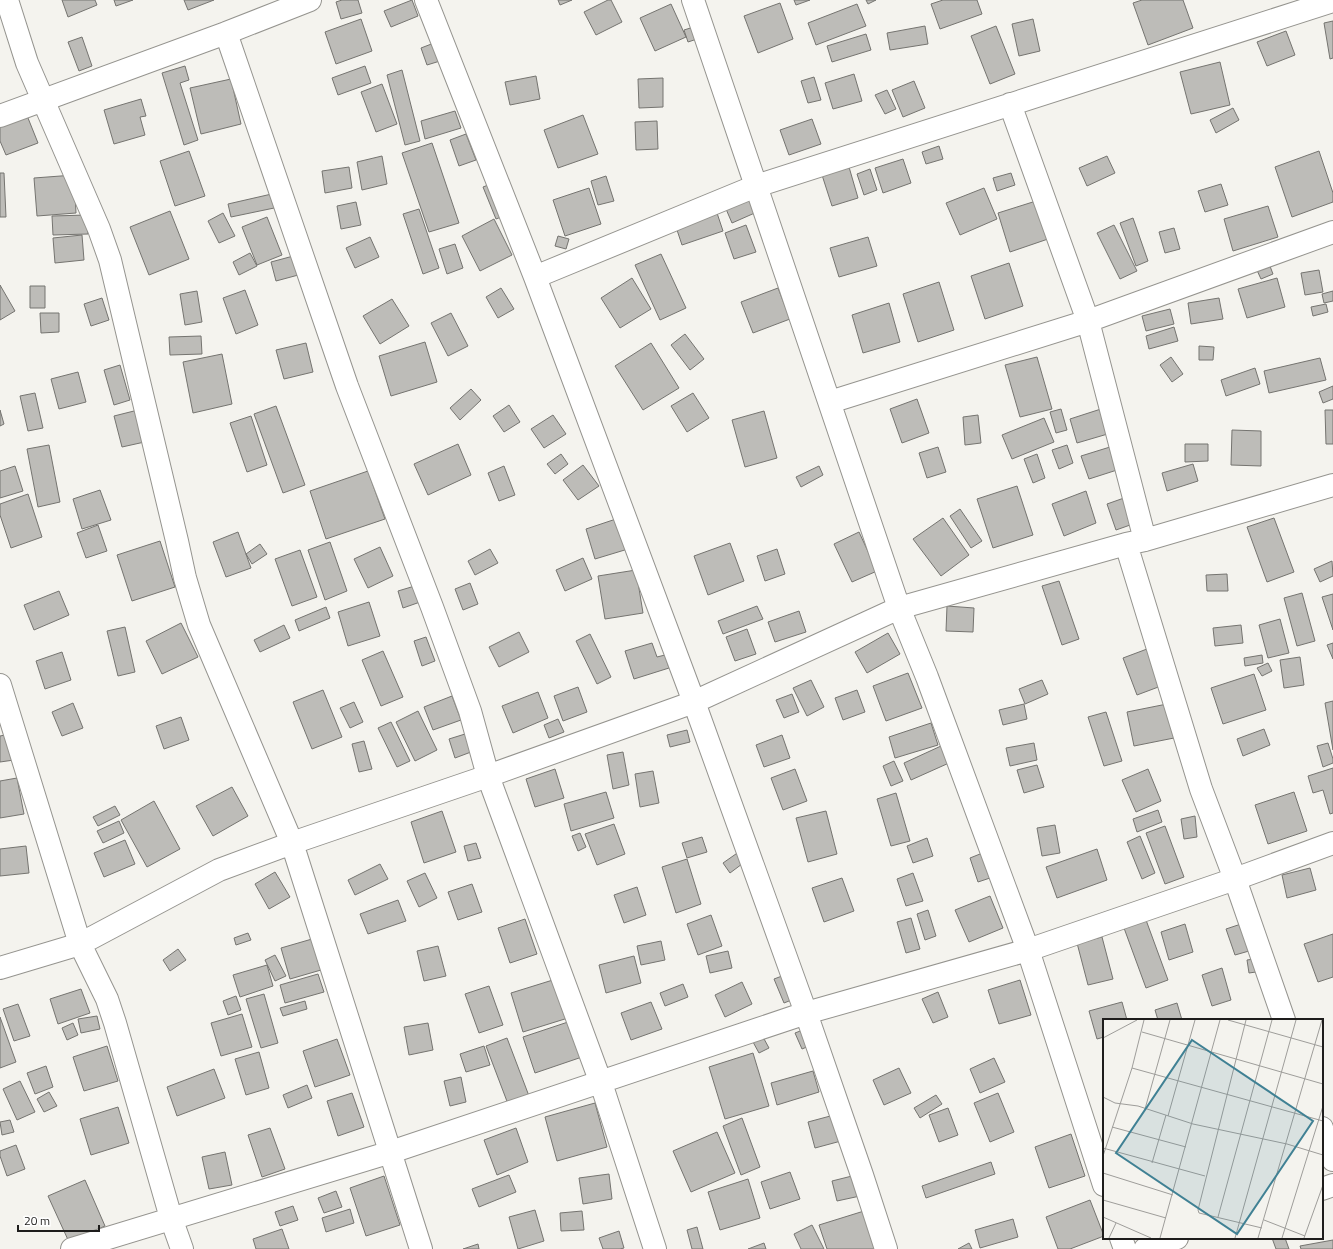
<svg xmlns="http://www.w3.org/2000/svg" width="1333" height="1249" font-family="'Titillium Web',sans-serif">
<style>
.building{fill:#bdbcb8;stroke:#757470}
.lines{fill:none;stroke-linecap:round;stroke-linejoin:round}
.minor-casing{stroke:#95948f;stroke-width:24}
.minor{stroke:#fff;stroke-width:22}
.inset-road{fill:none;stroke:#9e9d9a;stroke-width:1}
.view{fill:#408194;fill-opacity:0.15;stroke:#408194;stroke-width:2}
.inset-edge{fill:none;stroke:#1e1d1c;stroke-width:2}
</style>
<rect width="100%" height="100%" fill="#f4f3ee"/>
<path class="building" d="M62,0H95L97,5L68,17Z
M114,0H133L116,6Z
M184,0H214L188,10Z
M342,0H358L362,13L341,19L336,2Z
M412,0L418,16L391,27L384,11Z
M558,0H572L560,5Z
M608,0H611L622,22L596,35L584,12Z
M794,0H810L796,5Z
M866,0H876L868,4Z
M943,0H977L982,14L940,29L931,4Z
M1142,0H1183L1193,28L1148,45L1133,3Z
M780,3L793,39L758,53L744,16Z
M671,4L686,37L655,51L640,18Z
M857,4L866,26L816,45L808,23Z
M361,19L372,51L336,64L325,32Z
M1033,19L1040,51L1019,56L1012,24Z
M1333,21V58L1330,59L1324,23Z
M700,25L703,37L688,42L684,30Z
M925,26L928,44L890,50L887,33Z
M996,26L1015,74L990,84L971,36Z
M1286,31L1295,55L1267,66L1257,42Z
M866,34L871,50L832,62L827,46Z
M82,37L92,66L79,71L68,42Z
M434,43L440,61L427,65L421,48Z
M1220,62L1230,105L1191,114L1180,72Z
M185,66L189,80L180,83L198,140L184,145L162,73Z
M365,66L371,83L338,95L332,78Z
M402,70L420,141L405,145L387,75Z
M854,74L862,101L833,109L825,83Z
M536,76L540,99L510,105L505,82Z
M814,77L821,100L808,103L801,81Z
M663,78V107L639,108L638,79Z
M231,79L241,124L201,134L190,88Z
M914,81L925,108L903,117L892,90Z
M382,84L397,124L376,132L361,92Z
M887,90L896,109L885,114L875,95Z
M141,99L146,116L140,117L145,135L114,144L104,110Z
M1233,108L1239,120L1216,133L1210,120Z
M455,111L461,128L425,139L421,121Z
M26,113L38,143L6,155L0,141V123Z
M583,115L598,154L558,168L544,130Z
M812,119L821,144L789,155L780,130Z
M657,121L658,149L636,150L635,122Z
M466,134L476,160L459,166L450,140Z
M432,143L459,223L429,232L402,153Z
M939,146L943,159L926,164L922,152Z
M189,151L205,196L175,206L160,161Z
M1319,151L1333,193V202L1292,217L1275,167Z
M382,156L387,184L362,190L357,162Z
M1107,156L1115,173L1087,186L1079,168Z
M903,159L911,183L883,193L875,168Z
M349,167L352,188L325,193L322,171Z
M849,167L858,198L832,206L822,175Z
M870,169L877,190L864,195L857,174Z
M0,173H4L6,217H0Z
M1011,173L1015,185L997,191L993,178Z
M74,175L76,213L37,216L34,178Z
M606,176L614,201L598,205L591,181Z
M496,182L509,214L496,219L483,187Z
M1221,184L1228,205L1205,212L1198,191Z
M589,188L601,224L565,236L553,200Z
M984,188L997,219L960,235L946,203Z
M276,193L279,207L231,217L228,204Z
M751,198L757,212L732,223L726,209Z
M1036,201L1048,239L1010,252L998,213Z
M356,202L361,225L341,229L337,206Z
M1268,206L1278,237L1233,251L1224,219Z
M419,209L439,268L423,274L403,214Z
M170,211L189,259L149,275L130,227Z
M223,213L235,236L219,243L208,221Z
M717,213L723,231L682,245L676,227Z
M87,215L88,234L53,235L52,216Z
M267,217L282,255L257,265L242,227Z
M1133,218L1148,261L1136,266L1120,223Z
M494,219L512,255L480,271L462,236Z
M746,225L756,252L734,259L725,233Z
M1114,225L1137,271L1120,279L1097,233Z
M1174,228L1180,249L1165,253L1159,232Z
M82,235L84,260L55,263L53,238Z
M558,236L569,239L566,249L555,246Z
M370,237L379,257L355,268L346,248Z
M868,237L877,266L839,277L830,248Z
M455,244L463,268L447,274L439,249Z
M250,253L257,266L239,275L233,262Z
M661,254L686,308L660,320L635,265Z
M297,255L302,274L276,281L271,262Z
M1268,261L1273,274L1261,279L1255,266Z
M1009,263L1023,306L985,319L971,276Z
M1319,270L1323,292L1305,295L1301,273Z
M632,278L651,309L620,328L601,298Z
M1277,278L1285,307L1247,318L1238,289Z
M939,282L954,330L918,342L903,294Z
M0,285L15,311L0,320Z
M30,286H45V308H30Z
M501,288L514,309L498,318L486,297Z
M778,288L790,319L753,333L741,302Z
M245,290L258,325L236,334L223,298Z
M197,291L202,322L185,325L180,294Z
M1333,291V301L1324,303L1322,294Z
M102,298L109,320L91,326L84,304Z
M1219,298L1223,319L1191,324L1188,303Z
M392,299L409,326L380,344L363,316Z
M889,303L900,342L863,353L852,315Z
M1326,304L1328,312L1313,316L1311,307Z
M1170,309L1174,324L1146,331L1142,316Z
M40,313H59V332L41,333Z
M451,313L468,346L448,356L431,323Z
M1174,327L1178,341L1149,349L1146,336Z
M685,334L704,359L690,370L671,345Z
M201,336L202,354L170,355L169,337Z
M425,342L437,382L391,396L379,356Z
M306,343L313,372L284,379L276,350Z
M651,343L679,388L643,410L615,366Z
M1199,346L1214,347L1213,360H1199Z
M222,354L232,404L193,413L183,362Z
M1037,357L1052,409L1020,417L1005,365Z
M1171,357L1183,374L1172,382L1160,365Z
M1320,358L1326,380L1269,393L1264,371Z
M120,365L130,400L114,405L104,370Z
M1255,368L1260,384L1226,396L1221,380Z
M78,372L86,402L59,409L51,379Z
M1333,386V399L1323,403L1319,392Z
M471,389L481,400L460,420L450,408Z
M35,393L43,428L28,431L20,396Z
M693,393L709,418L687,432L671,406Z
M917,399L929,433L902,443L890,409Z
M509,405L520,422L504,432L493,416Z
M276,406L305,485L283,493L254,414Z
M1104,408L1111,433L1077,443L1070,419Z
M142,409L149,441L122,447L114,416Z
M1061,409L1067,430L1056,433L1050,412Z
M0,410L4,424L0,426Z
M1325,410H1333V444H1326Z
M764,411L777,458L745,467L732,420Z
M553,415L566,434L544,448L531,429Z
M978,415L981,443L965,445L963,417Z
M251,416L267,465L247,472L230,423Z
M1044,418L1054,442L1012,459L1002,435Z
M1232,430L1261,431V466L1231,465Z
M458,444L471,475L428,495L414,464Z
M1185,444H1208V461L1185,462Z
M49,445L60,502L38,507L27,449Z
M1067,445L1073,463L1059,469L1052,450Z
M938,447L946,472L927,478L919,453Z
M1110,447L1117,470L1089,479L1081,456Z
M561,454L568,464L555,474L547,464Z
M1037,454L1045,478L1033,483L1024,459Z
M1193,464L1198,481L1167,491L1162,473Z
M583,465L599,486L578,500L563,480Z
M15,466L23,491L0,498V471Z
M504,466L515,495L499,501L488,473Z
M819,466L823,475L801,487L796,477Z
M368,471L385,519L326,539L310,491Z
M1017,486L1033,535L993,548L977,499Z
M100,490L111,520L82,529L73,499Z
M1086,491L1096,523L1064,536L1052,504Z
M28,494L42,537L11,548L0,515V504Z
M1124,498L1133,524L1116,530L1107,504Z
M960,509L982,541L971,548L950,516Z
M619,518L628,549L595,559L586,529Z
M943,518L969,555L941,576L913,539Z
M1274,518L1294,572L1267,582L1247,527Z
M98,525L107,551L86,558L77,533Z
M238,532L251,568L226,577L213,542Z
M859,532L877,571L852,582L834,544Z
M160,541L175,587L132,601L117,555Z
M330,542L347,591L325,600L308,550Z
M730,543L744,581L708,595L694,556Z
M260,544L267,554L252,564L246,554Z
M380,547L393,576L368,588L354,559Z
M490,549L498,563L475,575L468,561Z
M777,549L785,574L765,581L757,556Z
M300,550L317,597L292,606L275,559Z
M583,558L592,579L565,591L556,570Z
M1332,561L1333,576L1320,582L1314,569Z
M636,570L643,613L605,619L598,576Z
M1227,574L1228,591H1207L1206,575Z
M1059,581L1079,639L1062,645L1042,586Z
M470,583L478,604L463,610L455,589Z
M418,585L423,601L403,608L398,591Z
M59,591L69,615L34,630L24,605Z
M1302,593L1315,641L1297,646L1284,598Z
M1333,594V630L1322,597Z
M369,602L380,636L348,646L338,612Z
M757,606L763,619L723,634L718,621Z
M947,606L974,608L973,632L946,631Z
M326,607L330,618L299,631L295,620Z
M799,611L806,632L775,642L768,622Z
M1280,619L1289,653L1268,658L1259,625Z
M181,623L198,657L162,674L146,641Z
M284,625L290,638L260,652L254,640Z
M1241,625L1243,643L1215,646L1213,628Z
M125,627L135,672L118,676L107,631Z
M747,629L756,654L735,661L726,637Z
M519,632L529,652L499,667L489,647Z
M888,633L900,654L867,673L855,652Z
M590,634L611,677L597,684L576,641Z
M426,637L435,661L422,666L414,641Z
M652,643L657,657L665,655L669,668L634,679L625,651Z
M1333,643V659L1327,645Z
M1147,649L1161,686L1137,695L1123,658Z
M383,651L403,697L381,706L362,660Z
M62,652L71,680L45,689L36,661Z
M1262,655L1263,663L1245,666L1244,658Z
M1300,657L1304,685L1284,688L1280,660Z
M1268,663L1272,671L1262,676L1257,668Z
M908,673L922,708L886,721L873,686Z
M1254,674L1266,710L1223,724L1211,688Z
M811,680L824,707L807,716L793,688Z
M1042,680L1048,694L1025,704L1019,689Z
M578,687L587,712L563,721L554,696Z
M323,690L342,737L312,749L293,702Z
M857,690L865,712L843,720L835,698Z
M538,692L548,718L513,733L502,706Z
M792,694L799,712L784,718L776,700Z
M452,696L461,720L433,730L424,707Z
M1333,701V750L1325,703Z
M354,702L363,722L350,728L340,708Z
M73,703L83,728L62,736L52,712Z
M1024,704L1027,719L1003,725L999,710Z
M1167,704L1174,738L1134,746L1127,712Z
M418,711L437,750L415,761L396,722Z
M1106,712L1122,761L1104,766L1088,717Z
M181,717L189,740L164,749L156,726Z
M558,719L564,732L549,738L544,725Z
M391,722L410,761L397,767L378,728Z
M931,723L938,745L895,758L889,737Z
M1264,729L1270,745L1243,756L1237,739Z
M687,730L690,742L670,747L667,735Z
M10,734L14,760L0,762V736Z
M465,734L471,752L455,758L449,739Z
M782,735L790,758L764,767L756,745Z
M364,741L372,769L359,772L352,744Z
M1034,743L1037,760L1010,766L1006,748Z
M1328,743L1333,759V763L1323,767L1317,746Z
M941,746L949,763L911,780L904,763Z
M623,752L629,785L613,789L607,755Z
M894,761L903,781L891,786L883,766Z
M1037,765L1044,787L1024,793L1017,770Z
M1333,768V813L1330,814L1323,790L1313,793L1308,776Z
M555,769L564,798L535,807L526,779Z
M795,769L807,801L783,810L771,778Z
M1148,769L1161,801L1136,812L1122,780Z
M653,771L659,803L640,807L635,774Z
M17,778L24,814L0,818V781Z
M232,787L248,816L213,836L196,806Z
M606,792L614,818L571,831L564,804Z
M1294,792L1307,831L1268,844L1255,805Z
M896,793L910,841L891,846L877,799Z
M154,801L180,849L147,867L121,820Z
M115,806L120,815L98,826L93,817Z
M1158,810L1162,822L1137,832L1133,819Z
M442,811L456,852L424,863L411,822Z
M826,811L837,854L808,862L796,818Z
M1195,816L1197,837L1184,839L1181,819Z
M119,821L124,833L103,843L97,831Z
M614,824L625,854L597,865L585,834Z
M1055,825L1060,853L1042,856L1037,828Z
M1165,826L1184,877L1165,884L1146,833Z
M580,833L586,847L578,851L572,836Z
M1140,836L1155,873L1142,879L1127,842Z
M702,837L707,852L687,858L682,843Z
M927,838L933,856L913,863L907,846Z
M125,840L135,864L104,877L94,853Z
M476,843L481,858L468,861L464,846Z
M26,846L29,873L0,876V849Z
M743,849L750,858L730,873L723,863Z
M1097,849L1107,880L1057,898L1046,867Z
M985,852L993,877L978,882L970,858Z
M687,859L701,904L676,913L662,867Z
M380,864L388,879L355,895L348,880Z
M1310,868L1316,890L1287,898L1282,875Z
M275,872L290,897L269,909L255,884Z
M425,873L437,898L419,907L407,881Z
M913,873L923,901L906,906L897,879Z
M842,878L854,911L824,922L812,888Z
M472,884L482,912L458,920L448,892Z
M637,887L646,915L624,923L614,895Z
M990,896L1003,928L969,942L955,910Z
M398,900L406,921L368,934L360,914Z
M928,910L936,936L925,940L917,914Z
M711,915L722,946L698,955L687,924Z
M911,918L920,949L906,953L897,922Z
M525,919L537,954L510,963L498,928Z
M1146,920L1168,980L1146,988L1124,928Z
M1247,922L1256,949L1235,955L1226,929Z
M1185,924L1193,952L1169,960L1161,932Z
M248,933L251,940L236,945L234,938Z
M1333,934V977L1318,982L1304,944Z
M1102,937L1113,979L1088,985L1077,943Z
M312,939L321,970L290,979L281,948Z
M661,941L665,960L641,965L637,946Z
M438,946L446,976L424,981L417,951Z
M178,949L186,960L170,971L163,960Z
M728,951L732,968L710,973L706,956Z
M275,955L286,976L275,981L265,960Z
M634,956L641,983L606,993L599,965Z
M1261,958L1263,971L1249,973L1247,960Z
M267,965L273,986L240,997L233,975Z
M1222,968L1231,1000L1212,1006L1202,975Z
M790,973L799,997L784,1003L774,979Z
M318,974L324,992L285,1003L280,985Z
M556,979L568,1018L523,1032L511,993Z
M1020,980L1031,1015L999,1024L988,990Z
M742,982L752,1004L725,1017L715,995Z
M683,984L688,997L665,1006L660,993Z
M489,986L503,1025L479,1033L465,994Z
M81,989L90,1013L58,1024L50,999Z
M938,992L948,1017L933,1023L922,999Z
M264,994L278,1043L261,1048L246,999Z
M236,996L241,1010L228,1015L223,1001Z
M305,1001L307,1009L283,1016L280,1008Z
M651,1002L662,1029L631,1040L621,1013Z
M1122,1002L1127,1020H1104V1037L1097,1039L1089,1011Z
M1177,1003L1182,1020H1158L1155,1010Z
M18,1004L30,1036L14,1041L3,1009Z
M242,1014L252,1047L221,1056L211,1023Z
M97,1016L100,1029L81,1033L78,1019Z
M0,1017L16,1062L0,1068Z
M571,1021L582,1057L535,1073L523,1037Z
M73,1023L78,1035L67,1040L62,1028Z
M428,1023L433,1050L409,1055L404,1027Z
M808,1028L814,1044L802,1049L795,1033Z
M763,1037L769,1048L759,1053L753,1042Z
M507,1038L529,1096L508,1104L486,1046Z
M337,1039L350,1075L315,1087L303,1051Z
M107,1046L118,1081L84,1091L73,1057Z
M484,1046L490,1065L466,1072L460,1054Z
M259,1052L269,1088L246,1095L235,1059Z
M753,1053L769,1106L725,1119L709,1067Z
M994,1058L1005,1082L980,1093L970,1069Z
M46,1066L53,1087L35,1094L27,1073Z
M899,1068L911,1093L884,1105L873,1080Z
M214,1069L225,1098L177,1116L167,1087Z
M813,1071L819,1092L777,1105L771,1083Z
M461,1077L466,1102L450,1106L444,1081Z
M20,1081L35,1112L17,1120L3,1089Z
M307,1085L312,1098L288,1108L283,1095Z
M49,1092L57,1106L44,1112L37,1099Z
M352,1093L364,1127L338,1136L327,1101Z
M998,1093L1014,1132L990,1142L974,1103Z
M936,1095L942,1104L920,1118L914,1108Z
M595,1103L607,1147L557,1161L545,1117Z
M118,1107L129,1143L91,1155L80,1119Z
M948,1108L958,1135L939,1142L929,1115Z
M834,1115L841,1141L815,1148L808,1122Z
M742,1118L760,1167L741,1175L723,1126Z
M10,1120L14,1132L2,1135L0,1122Z
M270,1128L285,1169L262,1177L248,1135Z
M516,1128L528,1162L497,1175L484,1140Z
M717,1132L735,1173L691,1192L673,1151Z
M1071,1134L1085,1176L1049,1188L1035,1147Z
M16,1145L25,1169L7,1176L0,1156V1151Z
M225,1152L232,1185L209,1189L202,1157Z
M991,1162L995,1174L926,1198L922,1186Z
M790,1172L800,1199L770,1209L761,1182Z
M609,1174L612,1199L583,1204L579,1178Z
M509,1175L516,1192L479,1207L472,1189Z
M856,1175L860,1196L837,1201L832,1181Z
M384,1176L400,1225L366,1236L350,1188Z
M748,1179L760,1218L720,1230L708,1192Z
M85,1180L105,1226L69,1242L48,1196Z
M336,1191L342,1207L324,1213L318,1198Z
M1090,1200L1104,1236L1070,1249H1058L1046,1217Z
M293,1206L298,1220L280,1226L275,1212Z
M350,1209L354,1223L326,1232L322,1218Z
M535,1210L544,1241L518,1249L509,1217Z
M582,1211L584,1230L561,1231L560,1213Z
M864,1211L876,1249H827L819,1225Z
M1013,1219L1018,1237L980,1248L975,1230Z
M812,1225L824,1249H801L794,1234Z
M697,1227L703,1249H692L687,1230Z
M282,1229L289,1249H256L253,1239Z
M619,1231L624,1248L620,1249H603L599,1238Z
M1272,1238H1285L1289,1249H1276Z
M1333,1240V1249H1301L1300,1246Z
M764,1243L766,1249H748Z
M969,1243L972,1249H958Z
M478,1244L479,1249H463Z"/>
<g class="lines">
<defs>
<path id="minor" d="M7,0L27,63L99,229L110,260L177,541L185,578L199,625L292,843L421,1249
M426,0L535,277L694,702L806,1013L862,1175L886,1249
M693,0L899,608L927,677L1028,950L1104,1185
M226,33L347,386L432,607L470,711L488,776L601,1083L655,1249
M1010,104L1088,321L1145,540
M0,116L226,33L310,0
M535,277L756,186L1333,1
M830,402L1088,321L1333,232
M1126,544L1201,789L1235,879L1284,1020
M0,685L80,944L107,999L115,1023L171,1218L182,1249
M0,968L80,944L219,870L292,843L488,776L694,702L899,608L1126,544L1145,540L1333,485
M1322,1128L1333,1160
M1322,1189L1333,1185
M1121,1238L1125,1249
M72,1249L391,1152L806,1013L1028,950L1235,879L1333,843
M1145,1249L1177,1238"/>
</defs>
<use href="#minor" class="minor-casing"/>
<use href="#minor" class="minor"/>
</g>
<g transform="translate(1103 1019)">
<rect width="220" height="220" fill="#f4f3ee"/>
<path class="inset-road" d="M125,1L220,28M143,1L95,191L96,194L159,209M39,13L220,65M0,19L34,1M29,49L220,102M0,78L12,84L35,87L90,105L184,125L220,136M42,90L67,1M65,97L92,1M9,108L83,128M0,129L102,157M0,137L29,49L41,1M49,144L63,96M0,154L70,176M0,181L63,199M0,198L48,219M115,198L169,1M161,201L202,217M6,219L13,204M57,219L117,1M132,219L193,1M155,219L219,1M179,219L220,87M201,219L220,166"/>
<path class="view" d="M89,21L210,102L134,215L13,134Z"/>
<rect width="220" height="220" class="inset-edge"/>
</g>
<path d="M18 1225v6h81v-6" fill="none" stroke="#1e1d1c" stroke-width="2"/>
<text x="24" y="1225" font-size="12" fill="#1e1d1c" stroke="#ffffff" stroke-width="3" paint-order="stroke">20 m</text>
</svg>
